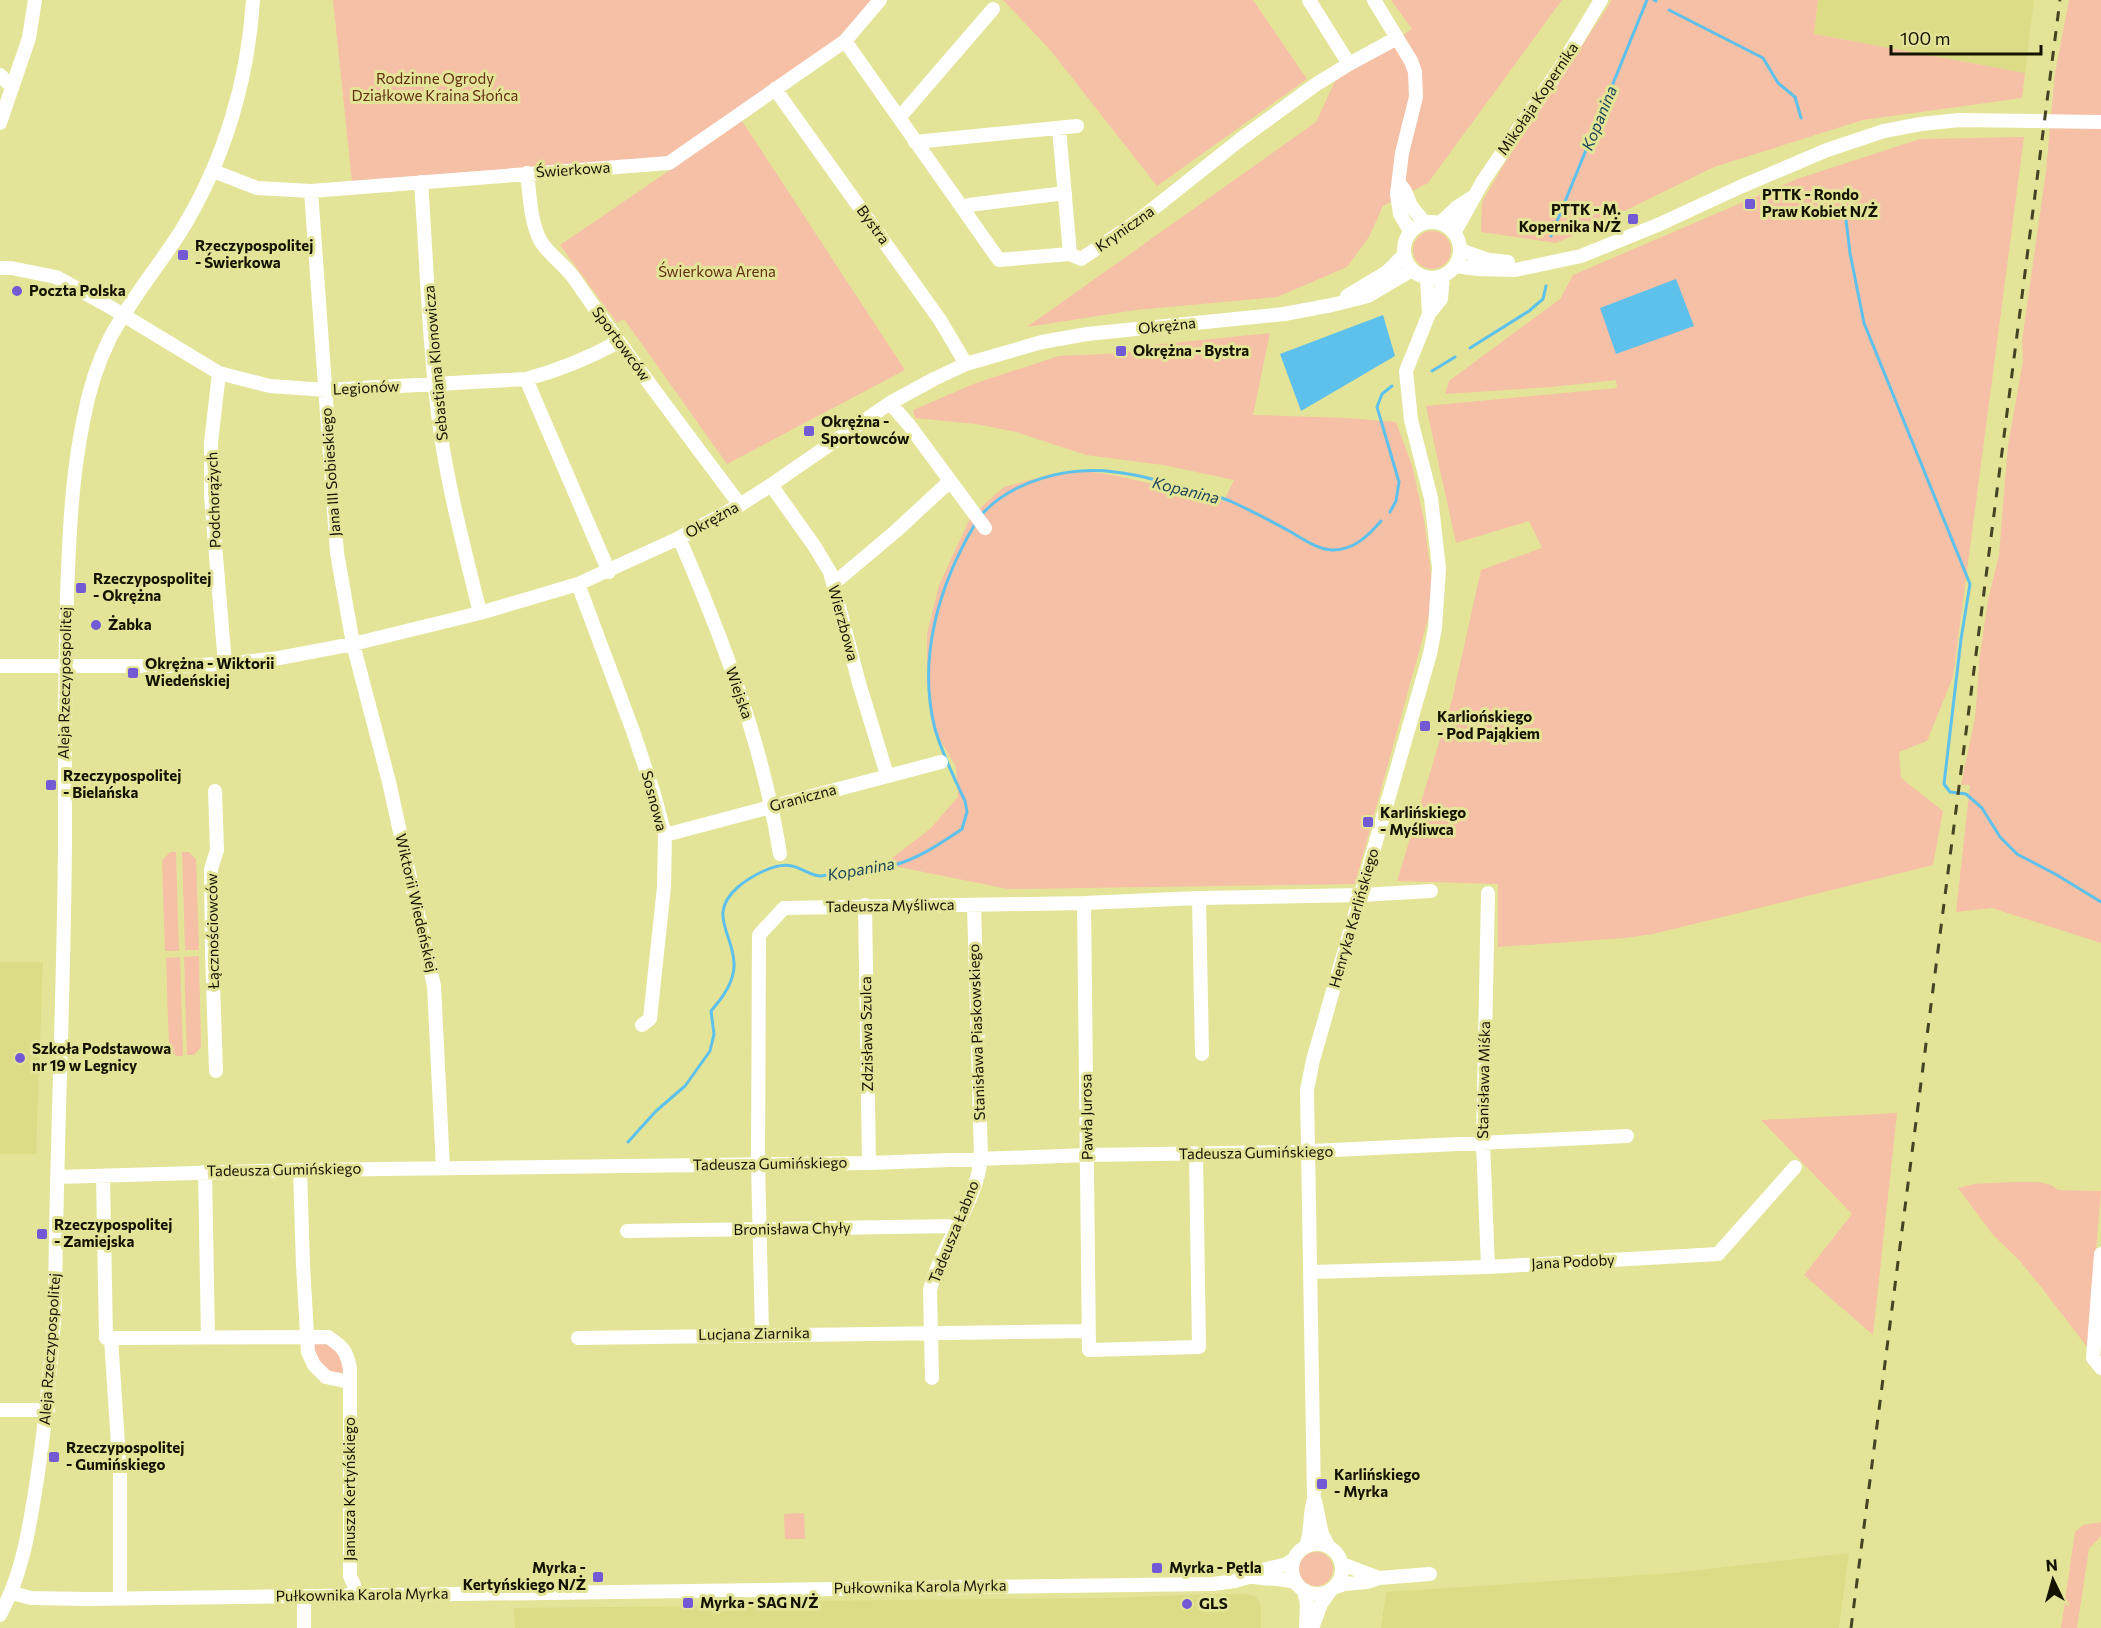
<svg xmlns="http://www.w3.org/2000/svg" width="2101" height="1628" font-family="Commissioner,sans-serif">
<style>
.built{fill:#dcdc87}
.green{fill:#f5c0a5}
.water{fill:#5dc1eb}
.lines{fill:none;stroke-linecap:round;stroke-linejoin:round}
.stream{stroke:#5dc1eb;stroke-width:3}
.minor{stroke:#fff;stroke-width:14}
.rail{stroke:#444323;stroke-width:3;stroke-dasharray:10 10;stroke-linecap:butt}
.poi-dot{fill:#735ad4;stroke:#e4e498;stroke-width:2}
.labels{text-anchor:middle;stroke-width:6;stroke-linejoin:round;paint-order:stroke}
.park-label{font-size:15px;fill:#622f11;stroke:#e4e498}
.street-label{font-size:15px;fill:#141300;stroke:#e4e498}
.poi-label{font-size:15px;font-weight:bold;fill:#141300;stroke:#e4e498;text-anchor:start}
.water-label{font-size:16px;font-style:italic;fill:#1b4658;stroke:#e4e498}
</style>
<rect width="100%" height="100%" fill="#e4e498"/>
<path class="built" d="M1818,0H2034L2025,73L1814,34Z
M0,962H43L36,1154H0Z
M1849,1553L1839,1628H1381L1386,1592L1672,1573Z
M1209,1594H1248L1256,1597L1261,1605V1628H515L514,1608L711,1606L797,1601L1108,1598Z"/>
<path class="green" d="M333,0H872L838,38L667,159L352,182Z
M1003,0H1253L1307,79L1157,186L1051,51Z
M1391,0H1562L1428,183L1383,206L1369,237L1347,267L1277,297L1136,310L1027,327L1316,122L1335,81L1412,29Z
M1612,0H1818L1814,34L2025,73L2022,98L1863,120L1714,167L1590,228L1556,243L1481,232L1482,202L1503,166Z
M2069,0H2101V943L1992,908L1956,912L1970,785H1961L1975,718L1980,655L1988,600L1999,555L2008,445L2023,361L2022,341L2046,171L2055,73Z
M742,121L905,370L727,464L624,319L617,323L560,245Z
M2024,137L1953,677L1927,741L1899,752L1901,778L1943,811L1933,865L1653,934L1625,938L1498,947V884L1397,881L1452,700L1481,570L1542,548L1529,521L1456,543L1426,406L1617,388L1616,380L1551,387L1445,394L1449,381L1560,299L1573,275L1797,179L1920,139Z
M1413 250a19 19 0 1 1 38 0a19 19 0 1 1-38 0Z
M1270,333L1253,415L1347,418L1396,422L1412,465L1424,520L1434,597L1355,884L1008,889L884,864L930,829L958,797L956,767L932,726L927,680V634L939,585L971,516L1004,487L1051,474L1086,471L1118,476L1224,501L1234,480L1163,465L1086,455L1016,432L976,424L915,418L913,410L976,383L1059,356L1125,353L1152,345Z
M170,852H176L179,951H165L162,861Z
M182,852H189L196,859L199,950H185Z
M199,956L201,1047L194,1055H187L184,957Z
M180,957L183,1056H176L169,1048L166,958Z
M1897,1113L1873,1335L1804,1275L1852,1214L1761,1120Z
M2012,1182H2038L2051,1185L2058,1190L2101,1191L2088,1348L2041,1287L2019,1260L1993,1235L1958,1188L1974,1184Z
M312,1341C335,1343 340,1349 345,1371C333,1377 325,1367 315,1360Z
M804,1513L805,1539H785L784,1514Z
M2101,1522V1536L2089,1549L2077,1628H2061L2075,1532L2083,1525Z
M1299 1569a17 17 0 1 1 34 0a17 17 0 1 1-34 0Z"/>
<path class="water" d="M1676,279L1694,326L1616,354L1600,308Z
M1383,315L1395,356L1301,411L1280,354Z"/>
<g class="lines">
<path class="stream" d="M1654,0L1656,1
M1669,10L1763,58L1778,83L1795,97L1801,118
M1846,220L1850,253L1864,323L1970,584L1961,639L1944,784L1950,792L1966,794L1982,808L2000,837L2017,854L2057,875L2101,902
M1551,236L1647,0
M1470,348L1529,311L1543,299L1546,286
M1432,371L1455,357
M1390,512L1396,501L1399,482L1377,407L1382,394L1392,386
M981,515C1013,480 1068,466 1115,472C1136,474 1157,480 1177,486C1195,490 1213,494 1230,501C1250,510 1271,521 1291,532C1303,539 1317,549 1332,550C1353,551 1369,535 1381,521
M628,1142L656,1111L685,1086L710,1051L714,1034L711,1011C723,997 735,981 734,963C733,933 707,914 738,887C750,877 775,862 792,866C802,868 811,876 821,876C845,873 871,871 894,865C918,859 941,843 962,829L967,812L965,801C954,778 942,753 935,729C917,658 939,585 975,524"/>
<path class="minor" d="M1309,0L1349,64
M1374,0L1411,61L1415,72L1416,97L1402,153L1397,194L1400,214L1410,231
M845,41L999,260L1070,254L1081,259L1139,220L1241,139L1315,85L1349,64L1397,38
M0,75L12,87
M775,89L940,320L966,364
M899,118L993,9
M0,123L29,38L35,0
M1059,128L1070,254
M915,142L1077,126
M213,171L257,188L311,191L669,163L845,41L880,0
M527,173C530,195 530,220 540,240C549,256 566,265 576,281C628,357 685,431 740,505
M421,182C427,266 429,352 441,436C450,496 466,555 480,613
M1399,183L1405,191L1411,206L1424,222
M311,191L337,553L353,644L389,782L434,986L443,1168
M962,208L969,205L1065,193
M1404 250a28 28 0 1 1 56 0a28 28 0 1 1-56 0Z
M1440,223L1456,208L1473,197
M1454,233L1483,181L1560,68L1601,0
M1460,250L1489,260L1508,262
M1455,266L1478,269L1515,270L1581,256L1660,224L1740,187L1827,150L1884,131L1921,124L1959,120L2101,122
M0,268H11L56,277L105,304L219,373L270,386L326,390L526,379C560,370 587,359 618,342
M1427,278L1429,314
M1347,296L1387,272L1404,255
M219,373L211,443V496L225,664
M526,379L609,572
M890,403L909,425L985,528
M771,485L815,547L830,572L859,683L887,775
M679,538C723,639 763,745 780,854
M578,584L633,731L654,794L665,835L664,887L650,1019L642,1025
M833,584L896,531L950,481
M0,666H168L225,664L279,658L353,644L480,613L578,584L679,538L740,505L771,485L890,403L934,379L966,364L1042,342L1087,334L1284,314L1332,305L1368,296L1412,270
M215,791L217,850L211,869L212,953L216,1071
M665,835L941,762
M1488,893L1483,1142L1488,1267
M1199,898L1202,1054
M1084,903L1089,1350L1199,1347L1196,1155
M865,905L869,1163
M300,1170L303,1265L308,1352L314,1365L326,1377L349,1382
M205,1172L208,1337
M103,1176L106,1338H111L120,1475V1599
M57,1177L300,1170L869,1163L1088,1155L1291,1152L1627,1136
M627,1231L957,1226
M2101,1254L2093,1358L2101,1368
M1311,1272L1488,1267L1718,1254L1795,1167
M762,1334L758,1164L759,935L784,908L1084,903L1199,898L1361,895L1431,891
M111,1338L328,1337C343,1347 346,1350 350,1368V1576L354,1585L355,1594
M578,1338L1089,1331
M932,1378L930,1290C941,1245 976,1205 981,1158L974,905
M0,1410H48
M1315,1501L1322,1534L1328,1546
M1292 1569a25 25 0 1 1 50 0a25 25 0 1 1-50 0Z
M1306,1546C1312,1531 1309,1515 1314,1499L1307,1090L1313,1060L1430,654L1435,628L1439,568L1431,498L1411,420L1406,371L1429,314L1441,299L1443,276
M1342,1564L1379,1578
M1252,1576C1267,1581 1281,1576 1296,1583
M1336,1587L1344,1584L1367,1582L1379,1578L1430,1574
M1304,1590L1307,1604L1306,1628
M12,1593L31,1598L87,1599L1213,1584L1235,1581L1252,1576L1262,1570L1287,1564L1294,1559
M304,1596V1628
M0,1615C21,1576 28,1536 35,1492C45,1431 50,1371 55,1309C56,1153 64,997 65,841C65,751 64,661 68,570C70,521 73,471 83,422C88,394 97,364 110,338C130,300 158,267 181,231C224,161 248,81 253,0
M1312,1628L1321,1604L1330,1591"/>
<path class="rail" d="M1851,1628L2060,0"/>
</g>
<g class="poi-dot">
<rect x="1744" y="198" width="12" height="12" rx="3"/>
<rect x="1627" y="213" width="12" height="12" rx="3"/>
<rect x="177" y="249" width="12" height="12" rx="3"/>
<circle cx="17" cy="291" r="6"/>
<rect x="1115" y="345" width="12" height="12" rx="3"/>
<rect x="803" y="425" width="12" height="12" rx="3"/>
<rect x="75" y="582" width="12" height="12" rx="3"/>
<circle cx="96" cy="625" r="6"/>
<rect x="127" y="667" width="12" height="12" rx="3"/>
<rect x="1419" y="720" width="12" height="12" rx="3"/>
<rect x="45" y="779" width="12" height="12" rx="3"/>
<rect x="1362" y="816" width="12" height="12" rx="3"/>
<circle cx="20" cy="1058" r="6"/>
<rect x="36" y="1228" width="12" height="12" rx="3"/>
<rect x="48" y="1451" width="12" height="12" rx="3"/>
<rect x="1316" y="1478" width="12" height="12" rx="3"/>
<rect x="1151" y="1562" width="12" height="12" rx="3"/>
<rect x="592" y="1571" width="12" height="12" rx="3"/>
<rect x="682" y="1597" width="12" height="12" rx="3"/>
<circle cx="1187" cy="1604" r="6"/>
</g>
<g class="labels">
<g class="park-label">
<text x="435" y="84">Rodzinne Ogrody<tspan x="435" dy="17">Działkowe Kraina Słońca</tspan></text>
<text x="717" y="277">Świerkowa Arena</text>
</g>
<g class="street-label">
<text transform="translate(1538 99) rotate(-56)" y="5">Mikołaja Kopernika</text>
<text transform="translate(573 170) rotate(-4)" y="5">Świerkowa</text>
<text transform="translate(873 225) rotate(54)" y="5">Bystra</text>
<text transform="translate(1125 229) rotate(-35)" y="5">Kryniczna</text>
<text transform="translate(1167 326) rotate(-6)" y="5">Okrężna</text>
<text transform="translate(621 344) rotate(54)" y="5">Sportowców</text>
<text transform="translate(436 363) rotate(-95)" y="5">Sebastiana Klonowicza</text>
<text transform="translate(366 388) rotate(-3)" y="5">Legionów</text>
<text transform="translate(331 472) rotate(-94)" y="5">Jana III Sobieskiego</text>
<text transform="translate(214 500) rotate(-92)" y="5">Podchorążych</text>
<text transform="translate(712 520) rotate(-29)" y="5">Okrężna</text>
<text transform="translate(843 623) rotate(75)" y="5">Wierzbowa</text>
<text transform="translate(65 683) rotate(-89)" y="5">Aleja Rzeczypospolitej</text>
<text transform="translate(739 693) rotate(71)" y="5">Wiejska</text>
<text transform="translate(803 798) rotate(-15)" y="5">Graniczna</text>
<text transform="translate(654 801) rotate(75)" y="5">Sosnowa</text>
<text transform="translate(416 903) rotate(77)" y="5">Wiktorii Wiedeńskiej</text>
<text transform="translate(890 906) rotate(-1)" y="5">Tadeusza Myśliwca</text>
<text transform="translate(1354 918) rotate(-74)" y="5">Henryka Karlińskiego</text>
<text transform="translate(213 931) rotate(-91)" y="5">Łącznościowców</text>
<text transform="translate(977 1032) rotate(-92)" y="5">Stanisława Piaskowskiego</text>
<text transform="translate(867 1034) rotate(-91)" y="5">Zdzisława Szulca</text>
<text transform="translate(1484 1080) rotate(-89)" y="5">Stanisława Miśka</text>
<text transform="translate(1087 1117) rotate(-91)" y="5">Pawła Jurosa</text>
<text transform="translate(1256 1153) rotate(-1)" y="5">Tadeusza Gumińskiego</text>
<text transform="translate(770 1164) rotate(-1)" y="5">Tadeusza Gumińskiego</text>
<text transform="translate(284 1170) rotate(-1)" y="5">Tadeusza Gumińskiego</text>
<text transform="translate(792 1229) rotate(-1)" y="5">Bronisława Chyły</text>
<text transform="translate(954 1232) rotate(-68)" y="5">Tadeusza Łabno</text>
<text transform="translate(1573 1262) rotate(-3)" y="5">Jana Podoby</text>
<text transform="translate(754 1334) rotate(-1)" y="5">Lucjana Ziarnika</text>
<text transform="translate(50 1349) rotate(-86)" y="5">Aleja Rzeczypospolitej</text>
<text transform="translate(350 1489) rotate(-90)" y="5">Janusza Kertyńskiego</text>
<text transform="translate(920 1587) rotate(-1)" y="5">Pułkownika Karola Myrka</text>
<text transform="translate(362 1595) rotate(-1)" y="5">Pułkownika Karola Myrka</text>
</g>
<g class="poi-label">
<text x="1762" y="200">PTTK - Rondo<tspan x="1762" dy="17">Praw Kobiet N/Ż</tspan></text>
<text x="1621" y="215" text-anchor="end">PTTK - M.<tspan x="1621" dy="17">Kopernika N/Ż</tspan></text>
<text x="195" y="251">Rzeczypospolitej<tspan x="195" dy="17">- Świerkowa</tspan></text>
<text x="29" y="296">Poczta Polska</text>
<text x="1133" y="356">Okrężna - Bystra</text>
<text x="821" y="427">Okrężna -<tspan x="821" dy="17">Sportowców</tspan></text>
<text x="93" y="584">Rzeczypospolitej<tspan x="93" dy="17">- Okrężna</tspan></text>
<text x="108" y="630">Żabka</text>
<text x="145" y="669">Okrężna - Wiktorii<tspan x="145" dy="17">Wiedeńskiej</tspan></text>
<text x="1437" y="722">Karliońskiego<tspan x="1437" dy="17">- Pod Pająkiem</tspan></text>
<text x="63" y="781">Rzeczypospolitej<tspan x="63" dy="17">- Bielańska</tspan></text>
<text x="1380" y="818">Karlińskiego<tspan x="1380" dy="17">- Myśliwca</tspan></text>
<text x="32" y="1054">Szkoła Podstawowa<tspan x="32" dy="17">nr 19 w Legnicy</tspan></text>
<text x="54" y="1230">Rzeczypospolitej<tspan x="54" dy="17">- Zamiejska</tspan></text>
<text x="66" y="1453">Rzeczypospolitej<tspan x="66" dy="17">- Gumińskiego</tspan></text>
<text x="1334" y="1480">Karlińskiego<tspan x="1334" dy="17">- Myrka</tspan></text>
<text x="586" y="1573" text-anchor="end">Myrka -<tspan x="586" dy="17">Kertyńskiego N/Ż</tspan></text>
<text x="1169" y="1573">Myrka - Pętla</text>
<text x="700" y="1608">Myrka - SAG N/Ż</text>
<text x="1199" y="1609">GLS</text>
</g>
<g class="water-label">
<text transform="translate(1599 118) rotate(-68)" y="6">Kopanina</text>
<text transform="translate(1186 490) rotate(14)" y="6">Kopanina</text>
<text transform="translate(861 869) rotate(-10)" y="6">Kopanina</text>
</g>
</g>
<g transform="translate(2053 1580) rotate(355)" stroke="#e4e498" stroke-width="4.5" paint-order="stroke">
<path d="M0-4.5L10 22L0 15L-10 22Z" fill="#141300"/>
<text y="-9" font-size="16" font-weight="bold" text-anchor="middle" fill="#141300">N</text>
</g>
<path d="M1891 45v9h150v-9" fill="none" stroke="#141300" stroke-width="3"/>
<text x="1900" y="45" font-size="18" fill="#141300" stroke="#e4e498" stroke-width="4.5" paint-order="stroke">100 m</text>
</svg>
